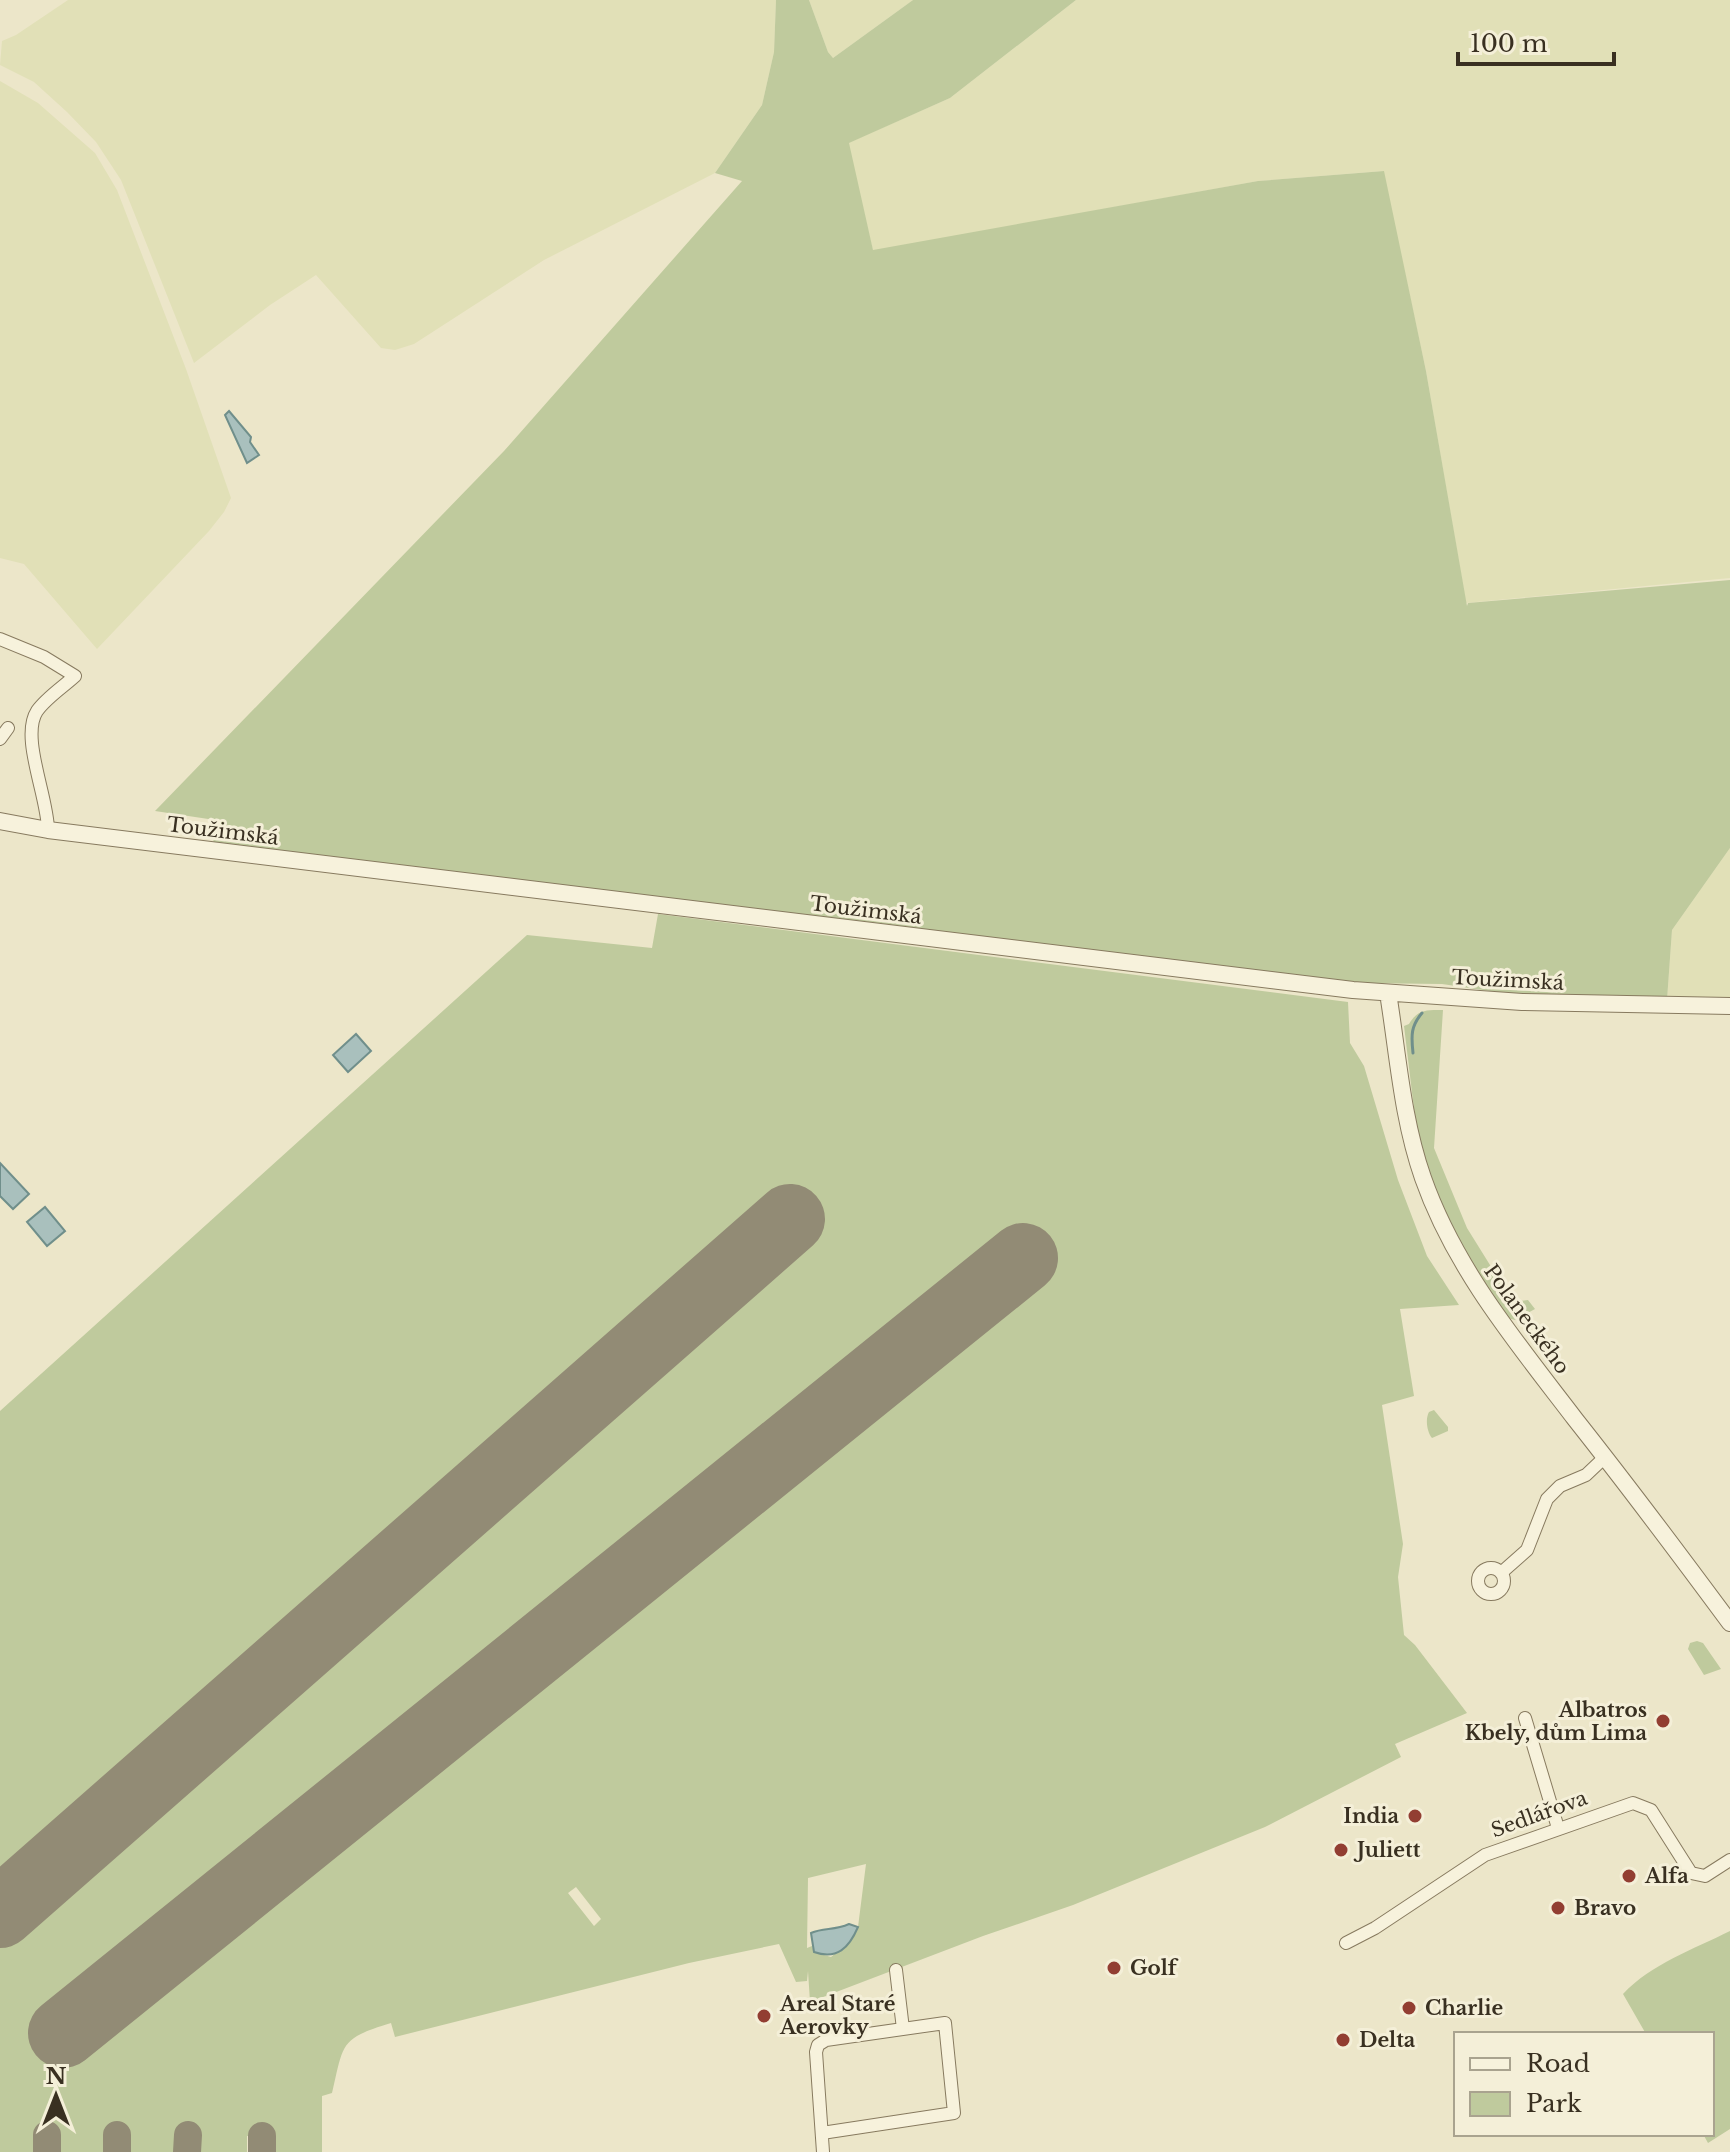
<svg xmlns="http://www.w3.org/2000/svg" width="1730" height="2152" font-family="'Libre Baskerville',serif">
<style>
.farmland{fill:#e1e0b7}
.green{fill:#bfca9d;fill-rule:evenodd}
.water{fill:#a9c0bd;stroke:#708f8b;stroke-width:2}
.lines{fill:none;stroke-linecap:round;stroke-linejoin:round}
.stream{stroke:#708f8b;stroke-width:3}
.taxiway{stroke:#928b75;stroke-width:28}
.runway{stroke:#928b75;stroke-width:70}
.minor-casing{stroke:#877a5f;stroke-width:14}
.tertiary-casing{stroke:#877a5f;stroke-width:18}
.minor{stroke:#f7f2dc;stroke-width:12}
.tertiary{stroke:#f7f2dc;stroke-width:16}
.poi-dot{fill:#923e32;stroke:#f4efd8;stroke-width:3}
.labels{text-anchor:middle;stroke-width:6;stroke-linejoin:round;paint-order:stroke}
.street-label{font-size:20px;fill:#393021;stroke:#f4efd8}
.poi-label{font-size:20px;font-weight:bold;fill:#393021;stroke:#f4efd8;text-anchor:start}
</style>
<rect width="100%" height="100%" fill="#ece6c9"/>
<path class="farmland" d="M68,0H776L774,52L762,105L715,173L544,260L414,344L395,350L381,348L316,275L270,305L194,363L121,180L96,142L67,112L34,82L0,65L2,41L16,35Z
M809,0H913L833,58L828,52Z
M1076,0H1730V578L1466,603L1426,371L1383,171L1258,181L873,251L848,143L950,98Z
M0,81L38,103L95,153L117,190L186,369L231,498L224,512L209,531L97,649L24,564L0,558Z
M1730,848V1001L1667,1000L1672,930Z"/>
<path class="green" d="M776,0H809L828,52L833,58L913,0H1076L950,98L849,143L873,250L1258,181L1384,171L1426,371L1467,606L1468,603L1730,580V848L1672,930L1667,1000L1524,996L1442,984L1357,983L213,847L215,820L155,811L504,451L742,181L715,173L762,105L774,52Z
M658,914L1348,1002L1350,1043L1364,1066L1398,1180L1427,1256L1459,1305L1400,1309L1414,1396L1382,1405L1403,1544L1398,1577L1404,1635L1415,1645L1467,1713L1395,1744L1401,1757L1265,1827L1073,1905L983,1936L810,2002L808,1971L807,1981L796,1982L779,1944L689,1963L395,2037L391,2023C339,2039 344,2043 332,2093L322,2096V2152H253L252,2136H247V2152H0V1411L527,935L652,948ZM866,1864L858,1927L853,1938L831,1957L814,1952L812,1946L807,1948L808,1878ZM576,1887L601,1919L594,1926L568,1893Z
M1443,1010L1434,1148L1467,1228L1513,1302L1528,1300L1535,1309L1515,1320L1508,1318L1467,1257L1430,1179L1417,1134L1404,1026L1409,1024C1418,1009 1427,1010 1443,1010Z
M1434,1410L1448,1427V1431L1432,1438C1427,1432 1425,1419 1429,1412Z
M1697,1641L1703,1643L1721,1669L1704,1675L1688,1649L1690,1643Z
M1730,1931V2129L1708,2143L1703,2134H1712V2034H1646L1623,1994C1651,1964 1694,1949 1730,1931Z"/>
<path class="water" d="M229,411L251,437L250,442L259,455L247,463L225,415Z
M356,1034L371,1051L348,1072L333,1055Z
M0,1163L29,1194L13,1209L0,1196Z
M45,1207L65,1231L47,1246L27,1222Z
M849,1924L858,1927C849,1948 837,1960 814,1952L811,1933C824,1927 834,1931 849,1924Z"/>
<g class="lines">
<path class="stream" d="M1413,1053C1411,1035 1411,1026 1422,1013"/>
<path class="taxiway" d="M47,2152V2135
M117,2152V2135
M187,2152L188,2135
M262,2152V2136"/>
<path class="runway" d="M0,1913L790,1219
M63,2033L1023,1258"/>
<defs>
<path id="minor" d="M0,639L44,657L75,676C63,687 46,698 37,711C20,737 48,797 48,830
M0,739L8,728
M1478 1581a13 13 0 1 1 26 0a13 13 0 1 1-26 0Z
M1501,1573L1527,1550L1547,1499L1560,1486L1586,1475L1605,1457
M1525,1718L1558,1828
M1346,1943L1375,1928L1485,1855L1633,1803L1651,1810L1691,1873L1705,1876L1730,1860
M896,1970L903,2029
M822,2133L954,2113L945,2023L826,2040L818,2045L816,2052L823,2152"/>
<path id="tertiary" d="M0,821L48,830L1353,990L1522,1002L1730,1006
M1388,993C1398,1055 1402,1118 1423,1178C1455,1269 1517,1343 1575,1419C1628,1486 1679,1554 1730,1623"/>
</defs>
<use href="#minor" class="minor-casing"/>
<use href="#tertiary" class="tertiary-casing"/>
<use href="#minor" class="minor"/>
<use href="#tertiary" class="tertiary"/>
</g>
<g class="poi-dot">
<circle cx="1663" cy="1721" r="8"/>
<circle cx="1415" cy="1816" r="8"/>
<circle cx="1341" cy="1850" r="8"/>
<circle cx="1629" cy="1876" r="8"/>
<circle cx="1558" cy="1908" r="8"/>
<circle cx="1114" cy="1968" r="8"/>
<circle cx="1409" cy="2008" r="8"/>
<circle cx="764" cy="2016" r="8"/>
<circle cx="1343" cy="2040" r="8"/>
</g>
<g class="labels">
<g class="street-label">
<text transform="translate(223 831) rotate(7)" y="7">Toužimská</text>
<text transform="translate(866 910) rotate(7)" y="7">Toužimská</text>
<text transform="translate(1508 980) rotate(3)" y="7">Toužimská</text>
<text transform="translate(1527 1319) rotate(54)" y="7">Polaneckého</text>
<text transform="translate(1539 1814) rotate(-20)" y="7">Sedlářova</text>
</g>
<g class="poi-label">
<text x="1647" y="1717" text-anchor="end">Albatros<tspan x="1647" dy="23">Kbely, dům Lima</tspan></text>
<text x="1399" y="1823" text-anchor="end">India</text>
<text x="1357" y="1857">Juliett</text>
<text x="1645" y="1883">Alfa</text>
<text x="1574" y="1915">Bravo</text>
<text x="1130" y="1975">Golf</text>
<text x="780" y="2011">Areal Staré<tspan x="780" dy="23">Aerovky</tspan></text>
<text x="1425" y="2015">Charlie</text>
<text x="1359" y="2047">Delta</text>
</g>
</g>
<rect x="1454" y="2032" width="260" height="104" fill="#f4efd8" stroke="#a9a38f" stroke-width="2"/>
<rect x="1470" y="2058" width="40" height="12" fill="#f7f2dc" stroke="#a9a38f" stroke-width="2"/>
<text x="1526" y="2072" font-size="24" fill="#393021">Road</text>
<rect x="1470" y="2092" width="40" height="24" fill="#bfca9d" stroke="#a9a38f" stroke-width="2"/>
<text x="1526" y="2112" font-size="24" fill="#393021">Park</text>
<g transform="translate(56 2096)" stroke="#f4efd8" stroke-width="6" paint-order="stroke">
<path d="M0-6L14 30L0 20L-14 30Z" fill="#393021"/>
<text y="-12" font-size="22" font-weight="bold" text-anchor="middle" fill="#393021">N</text>
</g>
<path d="M1458 52v12h156v-12" fill="none" stroke="#393021" stroke-width="4"/>
<text x="1470" y="52" font-size="24" fill="#393021" stroke="#f4efd8" stroke-width="6" paint-order="stroke">100 m</text>
</svg>
